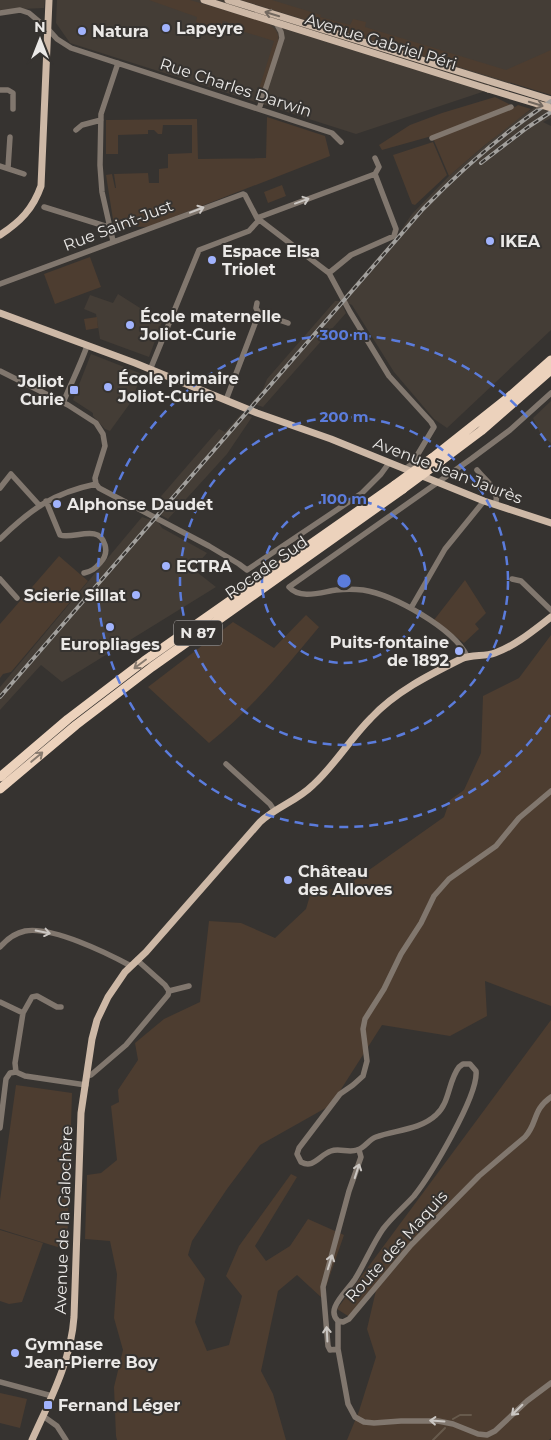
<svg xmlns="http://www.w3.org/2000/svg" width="551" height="1440" font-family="Montserrat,sans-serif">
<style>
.built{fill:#443d36}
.green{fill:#4d3d30}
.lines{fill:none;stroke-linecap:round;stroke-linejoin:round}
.stream{stroke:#675a4c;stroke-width:2}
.minor{stroke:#81776e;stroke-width:5.5}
.major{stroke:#cdb8a6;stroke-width:7}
.highway{stroke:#ecd2bc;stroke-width:9}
.rail-casing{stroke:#a2a09d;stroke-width:4}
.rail{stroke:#363330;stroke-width:2;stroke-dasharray:5.5;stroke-linecap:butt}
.major-bridge{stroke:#cdb8a6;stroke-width:7}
.highway-bridge{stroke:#ecd2bc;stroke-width:9}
.oneway{stroke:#72685f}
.oneway2{stroke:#cbc7c3}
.oneway3{stroke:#887b6f}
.ring{fill:none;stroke:#5b7cdc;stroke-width:2.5;stroke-dasharray:9 6}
.poi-dot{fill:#a1b3fd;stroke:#363330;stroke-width:2}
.labels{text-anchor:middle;stroke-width:4;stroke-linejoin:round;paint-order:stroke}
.shield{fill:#363330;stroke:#b5b2b0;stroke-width:1}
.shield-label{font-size:15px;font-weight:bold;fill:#ebe9e7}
.poi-label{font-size:16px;font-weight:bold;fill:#ebe9e7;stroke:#363330;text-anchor:start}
.street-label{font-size:16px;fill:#ebe9e7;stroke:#363330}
.centre{fill:#5b7cdc;stroke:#363330;stroke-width:2.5}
.ring-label{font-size:15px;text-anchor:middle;font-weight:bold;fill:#5b7cdc;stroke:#363330;stroke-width:4;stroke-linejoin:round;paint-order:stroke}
</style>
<rect width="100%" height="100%" fill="#363330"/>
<path class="built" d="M0,0H45L44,8L0,10Z
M57,0H551V69L356,134L70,43L56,23Z
M551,96V118L543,122L551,126V330L447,428L434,419L394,372L352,305L347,303L344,296L399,233L412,214L449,176L509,125Z
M118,294L162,322L149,357L100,339L96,314L84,309L90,295L113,303Z
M335,301H340L346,313L263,407L251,403L263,389L267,379Z
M91,354L142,374L131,402L110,431L105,429L93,416V413L73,400Z
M551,401V443L541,435L533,418Z
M242,413L252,417L227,454L168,519L150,509L219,429L225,432Z
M142,517L158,522L162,528L207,553L193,569L216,587L62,682L41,665L0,710V687Z"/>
<path class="green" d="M149,0H190L267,23C272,26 276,29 278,35C281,47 264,89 258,101L255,102L274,41L229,27L228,22L223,21L220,30L196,22L197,17Z
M241,0H272L321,15L320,17L350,25L353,19L366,22L365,27L506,70L551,50V95Z
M495,97L515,107L518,105L531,109L485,145L449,176L432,136L382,150L379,145L410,125L442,113Z
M267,117L325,136L330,156L148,227L114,226L106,175L112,174L115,188H116L114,174L148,173L149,183H159V169L168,168V154L192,153V125H163L162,134H158L154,130H148V134L118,135V154H106V120L197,119L198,159L266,158Z
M433,142L447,175L415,205L412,204L393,155Z
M282,185L286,196L268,203L264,192Z
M90,257L101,287L55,304L44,274Z
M97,317L98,328L86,330L84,319Z
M59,556L88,581L11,672L3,674L0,678V624Z
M465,580L486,613L475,624L479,629L464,643L434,620Z
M306,615L319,627C285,668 251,710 209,743L148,687L233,622L274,648Z
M551,635V1006L485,981L487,1016L450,1036L382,1025L331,1105L260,1145L227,1189L192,1241L188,1255L205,1279L195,1322L207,1351L229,1345L242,1296L226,1276L239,1246L291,1174L297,1177L255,1246L266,1261L290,1246L308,1219L344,1235L322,1298L297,1275L278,1291L261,1371L273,1394L286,1440H117L116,1436L114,1387L123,1350L114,1318L117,1274L110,1241L85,1239L87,1175L101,1173L117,1160L111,1106L119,1102L118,1090L138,1060L135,1043L164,1019L200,1002L209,921L241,923L275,938L306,909L311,892L345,887L444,817L450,800L464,790L481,753L483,696L519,678Z
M551,1020V1438L549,1440H347L359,1411L376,1357L367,1329L377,1286L348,1316L337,1309Z
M16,1085L72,1093L67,1250L0,1229V1200Z
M0,1230L43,1243L22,1302L9,1304L0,1301Z
M0,1393L27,1399L20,1428L0,1423Z"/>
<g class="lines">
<path class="stream" d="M453,1419L460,1415H471
M433,1440L445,1428"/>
<path class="minor" d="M0,13L20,10L29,13L48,29L57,39L71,48L332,133L341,142
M0,90H8L13,93V109
M259,109L282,38L281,32L276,23
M76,130L82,125L101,120
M432,138L511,107
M0,166L24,174
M8,168L10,137
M375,174L379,167L375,158
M44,207L105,226H109
M257,218L375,174
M113,241L102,192L100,165L101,114L118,63
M329,273L351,255L394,236L396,229L375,174
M0,284L243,194L245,195L257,218L329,273L350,312L389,376L431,422L434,427L412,464L405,469
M257,303L256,308L259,313
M150,370L199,250L249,231L259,220
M0,371L68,405L96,423L103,434L105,446L95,478L96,484L99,488L209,546L239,564L247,570L362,493L381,474L389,463
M226,400L259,313L288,323
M63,403C71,383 80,366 87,346
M477,470C486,481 501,490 495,505
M0,488L11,474L40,506
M46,501L60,535C73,540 99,523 105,545C107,552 105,558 100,563C95,569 92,571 84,573
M0,539C31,509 53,493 96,484
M0,579L17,598
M512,579L521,581L551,610
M411,608L445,549L484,501
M467,656C453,628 394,595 363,590C354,589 345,589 336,590C322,592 300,600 289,587L471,459L510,430L551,393
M226,764L270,804L274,810
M0,947C7,939 15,933 25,931C52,926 107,953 131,966
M137,960L165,985L169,991
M169,991L189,986
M0,1002L23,1013L15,1063L16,1072L25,1076L86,1085
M23,1013L32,997L37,996L57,1007H61
M88,1076L91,1075L126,1045L168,995L169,991
M0,1128L6,1079L10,1073L16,1072
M338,1321C334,1317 333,1312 335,1307C339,1297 349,1288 355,1279C365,1263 372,1245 383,1229C392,1217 404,1207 414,1196C430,1176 479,1095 476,1071L470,1064H463L459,1067C448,1081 450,1103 436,1115C420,1130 395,1130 376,1137C368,1140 365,1148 357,1150C349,1153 339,1148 331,1151C319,1155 314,1169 301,1162L297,1154L299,1148L340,1094L353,1085L363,1076L367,1061L363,1029L365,1019L384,989L401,954L421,923L434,896L449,879L496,846L519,818L551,791
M338,1321V1349L348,1404L355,1417L364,1422L374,1423L401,1421H438L453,1424L478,1434L487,1435L495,1431L527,1401L551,1383
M338,1321L343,1322L349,1319L411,1245L479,1176L525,1137C538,1123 532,1110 551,1097
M338,1349L330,1350L328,1346L323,1287L349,1191L361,1157L359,1150
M0,1382L52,1396
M43,1416L57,1426L66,1440"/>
<path class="major" d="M204,0L488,89
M228,0L551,100
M0,235C20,222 33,209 41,186L49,0
M0,313L135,363L257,413L331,439L484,501L551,523
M32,1440C50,1400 71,1361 74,1317L81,1113L92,1039L97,1020L108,997L125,972L146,952L260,822C276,807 297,801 313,785C335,765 350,739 371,718C395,692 429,675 461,659C472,654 484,657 495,653C515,646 534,630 551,617"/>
<path class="highway" d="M432,458L509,397L551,360
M441,461L481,431L551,370
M0,777L68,719L144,661L395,485
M0,789L76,725L152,667L403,489"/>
<defs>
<path id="rail" d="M481,163L528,127L551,112
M0,697L423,209C462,169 504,132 551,101"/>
</defs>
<use href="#rail" class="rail-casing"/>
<use href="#rail" class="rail"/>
<path class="major-bridge" d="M488,89L551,108"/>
<path class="highway-bridge" d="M395,485L432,458
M403,489L441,461"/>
</g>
<defs><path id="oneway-shaft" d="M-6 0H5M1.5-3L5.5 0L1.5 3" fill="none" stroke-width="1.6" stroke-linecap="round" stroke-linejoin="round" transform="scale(1.25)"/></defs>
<g class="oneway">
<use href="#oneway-shaft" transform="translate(272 14) rotate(-163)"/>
<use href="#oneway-shaft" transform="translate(536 104) rotate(17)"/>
</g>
<g class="oneway2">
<use href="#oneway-shaft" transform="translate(302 201) rotate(-20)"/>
<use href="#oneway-shaft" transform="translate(197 210) rotate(-21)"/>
<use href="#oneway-shaft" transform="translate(43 932) rotate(11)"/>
<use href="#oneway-shaft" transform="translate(357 1171) rotate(-72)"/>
<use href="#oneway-shaft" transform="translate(330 1262) rotate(-73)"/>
<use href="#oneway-shaft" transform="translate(327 1334) rotate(-93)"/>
<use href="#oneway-shaft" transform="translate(517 1410) rotate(136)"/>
<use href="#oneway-shaft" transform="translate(437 1421) rotate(-176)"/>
</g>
<g class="oneway3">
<use href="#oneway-shaft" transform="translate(140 664) rotate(143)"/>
<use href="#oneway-shaft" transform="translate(37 757) rotate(-40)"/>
</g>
<g class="ring">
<circle cx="344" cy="581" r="82"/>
<circle cx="344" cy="581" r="164"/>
<path d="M550 715A246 246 0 1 1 550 447"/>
</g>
<g class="poi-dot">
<circle cx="166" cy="28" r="5"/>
<circle cx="82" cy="31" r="5"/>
<circle cx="490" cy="241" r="5"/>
<circle cx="212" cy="260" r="5"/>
<circle cx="130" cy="325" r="5"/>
<circle cx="108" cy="387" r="5"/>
<rect x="69" y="385" width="10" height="10" rx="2.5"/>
<circle cx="57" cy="504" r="5"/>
<circle cx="166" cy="566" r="5"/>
<circle cx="136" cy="595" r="5"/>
<circle cx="110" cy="627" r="5"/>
<circle cx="459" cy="651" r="5"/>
<circle cx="288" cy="880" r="5"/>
<circle cx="15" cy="1353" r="5"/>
<rect x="43" y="1400" width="10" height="10" rx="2.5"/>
</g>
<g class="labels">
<rect class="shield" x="174" y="620.5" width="48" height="25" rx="4"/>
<g class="shield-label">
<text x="198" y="638">N 87</text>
</g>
<g class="poi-label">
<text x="176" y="34">Lapeyre</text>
<text x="92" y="37">Natura</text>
<text x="500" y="247">IKEA</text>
<text x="222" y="257">Espace Elsa<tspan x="222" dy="18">Triolet</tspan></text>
<text x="140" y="322">École maternelle<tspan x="140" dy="18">Joliot-Curie</tspan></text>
<text x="118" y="384">École primaire<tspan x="118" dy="18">Joliot-Curie</tspan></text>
<text x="64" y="387" text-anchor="end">Joliot<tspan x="64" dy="18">Curie</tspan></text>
<text x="67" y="510">Alphonse Daudet</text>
<text x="176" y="572">ECTRA</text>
<text x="126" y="601" text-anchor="end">Scierie Sillat</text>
<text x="449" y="648" text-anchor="end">Puits-fontaine<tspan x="449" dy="18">de 1892</tspan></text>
<text x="110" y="650" text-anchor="middle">Europliages</text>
<text x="298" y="877">Château<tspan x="298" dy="18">des Alloves</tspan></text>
<text x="25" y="1350">Gymnase<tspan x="25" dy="18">Jean-Pierre Boy</tspan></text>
<text x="58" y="1411">Fernand Léger</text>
</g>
<g class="street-label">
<text transform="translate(381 41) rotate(17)" y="6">Avenue Gabriel Péri</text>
<text transform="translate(236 87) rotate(18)" y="6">Rue Charles Darwin</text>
<text transform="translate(118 225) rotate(-21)" y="6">Rue Saint-Just</text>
<text transform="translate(448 470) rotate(21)" y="6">Avenue Jean Jaurès</text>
<text transform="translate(266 567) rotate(-35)" y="6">Rocade Sud</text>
<text transform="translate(63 1220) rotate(-88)" y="6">Avenue de la Galochère</text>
<text transform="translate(396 1246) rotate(-48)" y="6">Route des Maquis</text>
</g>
</g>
<circle cx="344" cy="581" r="8" class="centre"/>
<g class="ring-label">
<text x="344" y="340">300 m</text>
<text x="344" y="422">200 m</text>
<text x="344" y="504">100 m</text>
</g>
<g transform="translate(40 40)" stroke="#363330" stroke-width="4" paint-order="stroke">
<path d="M0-4L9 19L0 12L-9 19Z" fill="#ebe9e7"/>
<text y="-8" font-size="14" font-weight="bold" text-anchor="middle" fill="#ebe9e7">N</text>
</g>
</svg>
